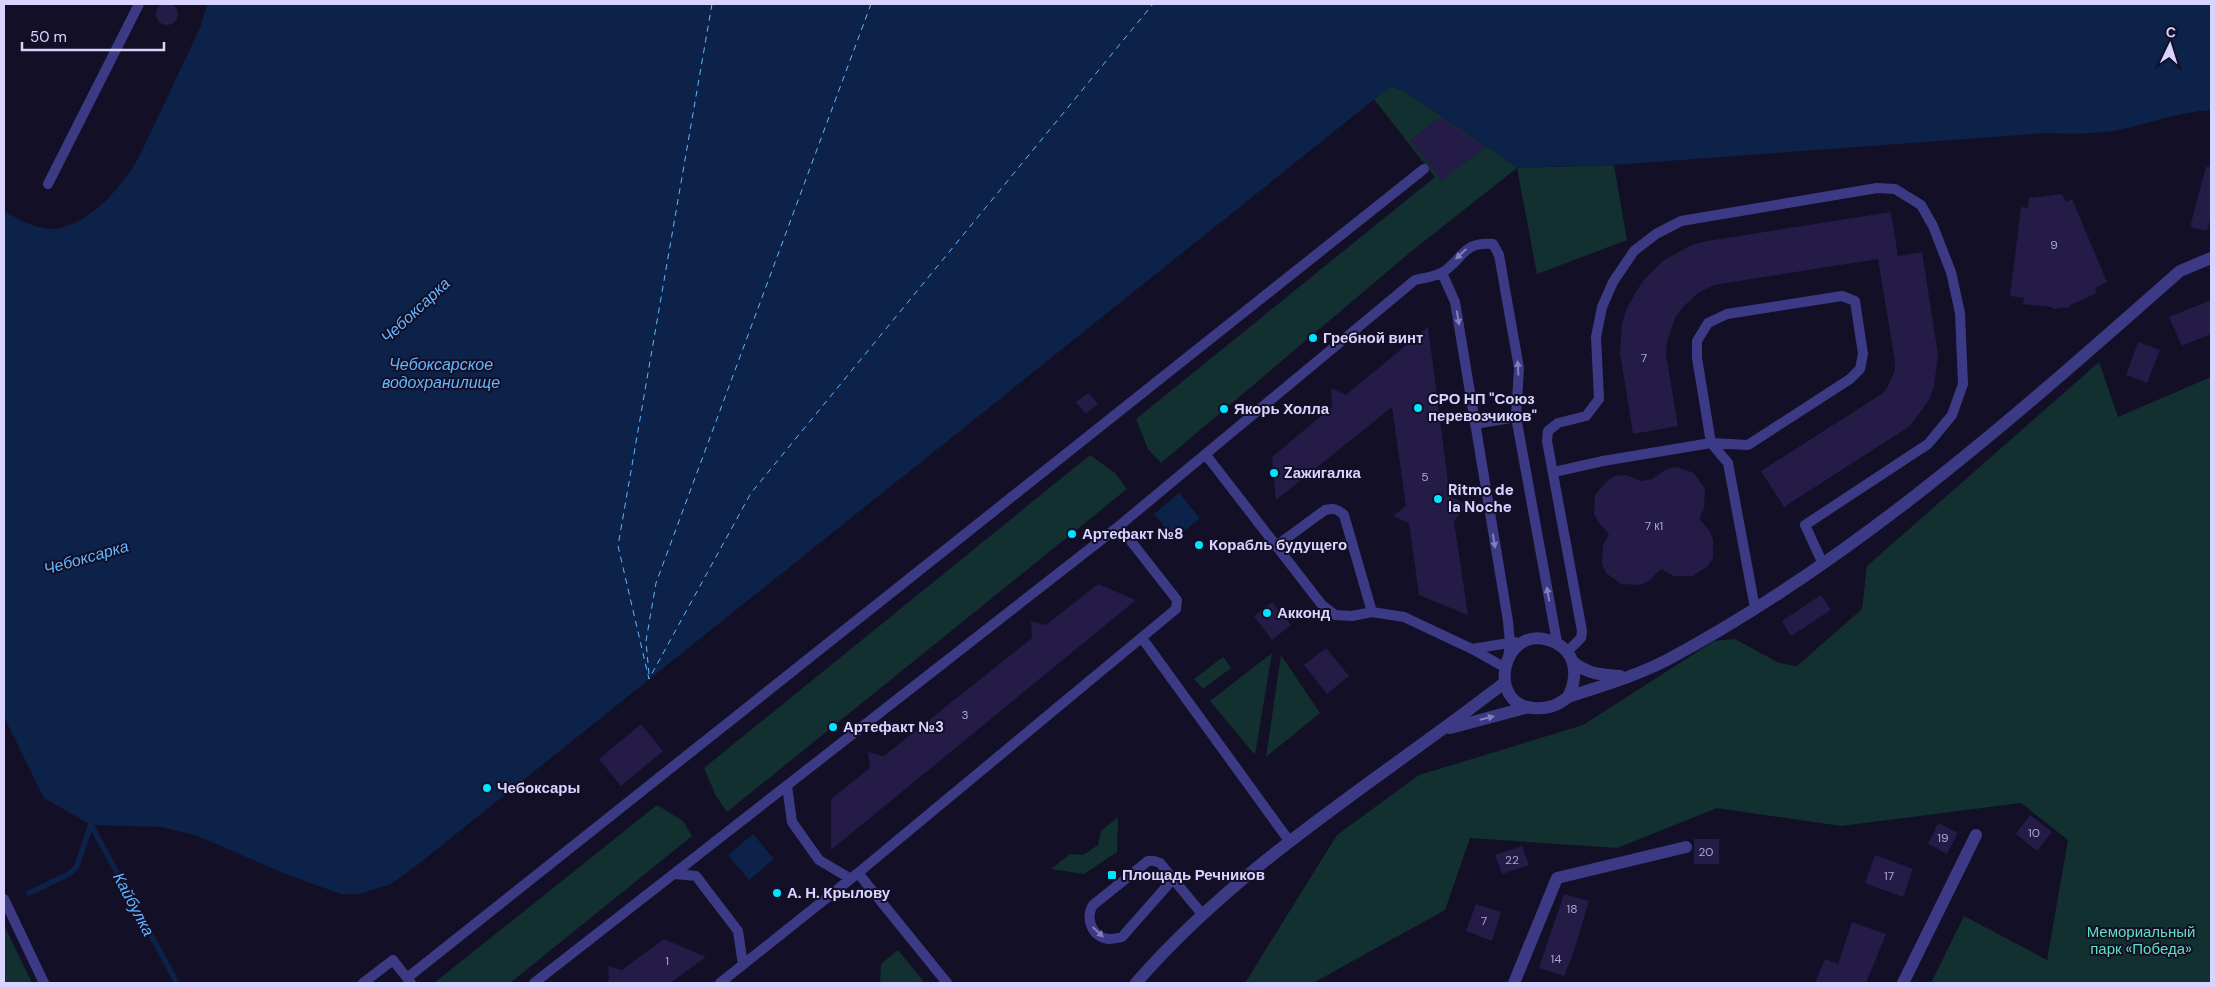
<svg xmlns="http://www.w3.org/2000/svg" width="2215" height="987" font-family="'DM Sans',sans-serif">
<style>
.green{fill:#12302f}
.water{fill:#0c2248}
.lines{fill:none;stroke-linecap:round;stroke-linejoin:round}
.stream{stroke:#0c2248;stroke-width:5.5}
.ferry{stroke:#62b6ff;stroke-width:1;stroke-dasharray:6 5;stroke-linecap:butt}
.building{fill:#241b47}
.service{stroke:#3d3a85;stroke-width:10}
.minor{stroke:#3d3a85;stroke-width:12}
.oneway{fill:#837fbc}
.poi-dot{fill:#00e5ff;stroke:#130f26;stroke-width:2}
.labels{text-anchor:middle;stroke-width:4;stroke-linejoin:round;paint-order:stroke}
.number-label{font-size:12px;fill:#aca6d1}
.poi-label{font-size:15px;font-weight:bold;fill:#d9d4ff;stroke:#130f26;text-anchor:start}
.park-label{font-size:15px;fill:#5fe0c0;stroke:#130f26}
.water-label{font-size:16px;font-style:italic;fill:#62b6ff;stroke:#130f26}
</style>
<rect width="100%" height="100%" fill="#130f26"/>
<path class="green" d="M1391,86L1406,92L1518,168L1614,165L1627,240L1537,274L1517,168L1413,250L1161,463L1148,449L1136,419L1435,177L1373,98Z
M2099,362L2118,417L2211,377V983H1931L1964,916L2047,960L2068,840L2021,803L1841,826L1717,808L1617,848L1470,838L1445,910L1313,983H1245L1337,835L1419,775L1583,725L1714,641L1735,639L1779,663L1797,666L1862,609L1867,566Z
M1090,455L1115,473L1127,489L727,812L716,796L704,768Z
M1272,653L1255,755L1210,701Z
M1281,655L1320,713L1266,757Z
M1223,657L1231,668L1203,689L1194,679Z
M657,805L683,821L692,836L510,983H434Z
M1118,817L1117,852L1084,874L1051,869L1070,854L1083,855L1098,845L1101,831Z
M4,925L32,983H4Z
M898,950L925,983H880L881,964Z"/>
<path class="water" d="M207,4H2211V110C2177,112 2146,125 2113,131C2091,134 2069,134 2047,133L1627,164L1518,168L1406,92L1391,86L416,866L391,884L360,894H341L288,875L198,836L161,827L91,825L44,798L4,717V210C17,220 44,233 61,228C96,218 122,186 139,157L201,26Z
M1179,493L1200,518L1175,539L1154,514Z
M753,834L774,859L749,880L728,855Z"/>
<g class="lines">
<path class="stream" d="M91,825L177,983
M29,893L71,873L77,866L93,818"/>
<path class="ferry" d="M712,4L618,546L649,679L751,493L1153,4
M649,674L646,641L656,583L871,4"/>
</g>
<path class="building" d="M156 14a11 11 0 1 1 22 0a11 11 0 1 1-22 0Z
M1440,117L1485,147L1442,181L1410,140Z
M2206,167H2211V217L2207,231L2190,227Z
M2062,194L2066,202L2072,199L2107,282L2095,288L2097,293L2070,305V307L2053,309L2052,307L2023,304L2024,298L2010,296L2021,207L2028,208L2029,198Z
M1891,212L1898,256L1922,252L1938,354L1934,386L1929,400L1910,426L1784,507L1761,471L1883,393L1888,386L1895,370V362L1878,259L1714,285L1698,293L1684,306L1676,316L1667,341L1666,354L1678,426L1633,434L1620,353L1622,323L1627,308L1642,282L1664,260L1692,245L1707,241Z
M2211,300V334L2182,346L2169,317Z
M1428,327L1450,497L1468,505L1454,521L1468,615L1419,595L1409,523L1393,516L1406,506L1392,407L1276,500L1272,457L1332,407L1331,388L1346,395Z
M2138,342L2160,350L2147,383L2126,375Z
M1089,393L1098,404L1086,414L1076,402Z
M1677,467L1694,473L1705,489L1704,508L1699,519L1709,530L1713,539V558L1708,566L1693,576H1674L1661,569L1649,581L1640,585L1621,584L1606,573L1602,564L1603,545L1609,534L1599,523L1594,514L1595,495L1607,481L1615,476L1625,475L1641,481L1652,479L1667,469Z
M1098,584L1136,600L831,850V799L870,768L868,752L884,756L1032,638L1031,621L1046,625Z
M1821,595L1831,610L1791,636L1782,621Z
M1272,602L1291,625L1272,640L1254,616Z
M1326,648L1349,676L1327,694L1304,665Z
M641,724L663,751L621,786L599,759Z
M2030,815L2052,832L2037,851L2016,834Z
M1938,823L1958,833L1947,854L1928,844Z
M1694,839H1719V864H1694Z
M1522,846L1529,865L1502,874L1495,855Z
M1875,855L1913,869L1903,897L1865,883Z
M1564,894L1589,901L1574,951L1564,976L1539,968Z
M1476,904L1501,912L1492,941L1466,931Z
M1852,922L1886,934L1866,983H1815L1825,959L1838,964Z
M664,939L706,957L670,983H606L609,980L608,966L622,970Z"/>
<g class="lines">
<path class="service" d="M48,184L139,4
M1442,273L1455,302L1508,621L1510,643L1508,658
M1475,424L1516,417
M1206,455L1322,605L1335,615L1352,616L1372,612L1404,617L1472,649L1504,667
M1554,472L1603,461L1711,443L1748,445L1850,379L1860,369L1863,354L1855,301L1842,296L1727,314L1708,323L1697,341V358L1711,443L1728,463L1755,608
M1276,546L1325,510C1334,508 1338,509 1344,515L1372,612
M1142,638L1290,842
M1472,649L1515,642
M1568,651L1581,638L1582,631L1547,441L1548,431L1558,423L1586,416L1599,399L1596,337L1602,307L1613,282L1634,251L1656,234L1681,221L1877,188L1895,189L1921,205L1933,226L1951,272L1960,313L1963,384L1952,415L1928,444L1805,525L1823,564
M787,786L792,822L819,860L851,879
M675,874L696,876L738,931L743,965
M1173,879L1122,937C1118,938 1113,939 1109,939C1092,938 1085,918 1093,905L1148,861H1154L1160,863L1202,914
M4,899L44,983
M407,978L1424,169
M363,983L393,960L411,983
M534,983L1119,526L1415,280C1423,278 1435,277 1443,272C1463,259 1463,241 1493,244L1499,255L1519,368L1516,417L1557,642
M720,983L858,873
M947,983L858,873L1176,609L1177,600L1119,526"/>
<path class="minor" d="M1573,662C1588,674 1601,675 1620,676
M1568,697C1580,673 1575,648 1548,640C1502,626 1486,704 1533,708C1548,709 1557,706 1568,697C1601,686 1636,676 1667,660C1855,560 2021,411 2180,271L2211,258
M1450,728L1529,707
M1136,983C1241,862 1379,780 1504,683
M1514,983L1557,878L1686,847
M1903,983L1976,835"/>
</g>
<defs><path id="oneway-solid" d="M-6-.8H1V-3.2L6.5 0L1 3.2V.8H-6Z" transform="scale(1.25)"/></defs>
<g class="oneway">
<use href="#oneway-solid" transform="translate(1461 254) rotate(137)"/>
<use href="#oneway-solid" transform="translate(1458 318) rotate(81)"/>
<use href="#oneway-solid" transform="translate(1518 368) rotate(-93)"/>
<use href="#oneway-solid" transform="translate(1494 541) rotate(81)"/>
<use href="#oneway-solid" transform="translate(1548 594) rotate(-100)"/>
<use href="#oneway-solid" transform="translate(1487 718) rotate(-14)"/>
<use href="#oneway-solid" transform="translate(1098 932) rotate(43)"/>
</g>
<g class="poi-dot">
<circle cx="1313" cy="338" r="5"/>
<circle cx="1418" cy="408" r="5"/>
<circle cx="1224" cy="409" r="5"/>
<circle cx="1274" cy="473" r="5"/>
<circle cx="1438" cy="499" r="5"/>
<circle cx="1072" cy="534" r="5"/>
<circle cx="1199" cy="545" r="5"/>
<circle cx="1267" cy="613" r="5"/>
<circle cx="833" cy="727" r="5"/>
<circle cx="487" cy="788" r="5"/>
<rect x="1107" y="870" width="10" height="10" rx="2.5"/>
<circle cx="777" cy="893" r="5"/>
</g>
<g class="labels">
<g class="number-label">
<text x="2054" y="249">9</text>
<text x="1644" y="362">7</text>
<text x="1425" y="481">5</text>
<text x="1654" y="530">7 к1</text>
<text x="965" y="719">3</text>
<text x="2034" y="837">10</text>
<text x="1943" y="842">19</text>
<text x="1706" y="856">20</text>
<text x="1512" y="864">22</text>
<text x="1889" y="880">17</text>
<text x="1572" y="913">18</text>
<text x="1484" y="925">7</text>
<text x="1556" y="963">14</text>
<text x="667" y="965">1</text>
</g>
<g class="poi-label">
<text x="1323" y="343">Гребной винт</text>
<text x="1428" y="404">СРО НП "Союз<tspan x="1428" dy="17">перевозчиков"</tspan></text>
<text x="1234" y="414">Якорь Холла</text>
<text x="1284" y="478">Zажигалка</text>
<text x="1448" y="495">Ritmo de<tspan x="1448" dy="17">la Noche</tspan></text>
<text x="1082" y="539">Артефакт №8</text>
<text x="1209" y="550">Корабль будущего</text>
<text x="1277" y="618">Акконд</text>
<text x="843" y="732">Артефакт №3</text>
<text x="497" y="793">Чебоксары</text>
<text x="1122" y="880">Площадь Речников</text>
<text x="787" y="898">А. Н. Крылову</text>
</g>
<g class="park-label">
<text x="2141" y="937">Мемориальный<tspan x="2141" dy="17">парк «Победа»</tspan></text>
</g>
<g class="water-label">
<text transform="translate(415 310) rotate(-43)" y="6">Чебоксарка</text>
<text x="441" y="370">Чебоксарское<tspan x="441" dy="18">водохранилище</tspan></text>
<text transform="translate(86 557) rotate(-16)" y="6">Чебоксарка</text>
<text transform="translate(134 904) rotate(62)" y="6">Кайбулка</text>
</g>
</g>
<rect width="2215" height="987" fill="none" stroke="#d9d4ff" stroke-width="10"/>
<g transform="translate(2170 45) rotate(4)" stroke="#130f26" stroke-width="4" paint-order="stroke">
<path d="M0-4L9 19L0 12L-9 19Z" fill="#d9d4ff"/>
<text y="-8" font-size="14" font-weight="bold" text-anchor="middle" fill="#d9d4ff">С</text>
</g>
<path d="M22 42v8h142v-8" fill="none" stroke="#d9d4ff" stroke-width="2.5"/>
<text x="30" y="42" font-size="15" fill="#d9d4ff" stroke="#130f26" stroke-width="4" paint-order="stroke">50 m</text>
</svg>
